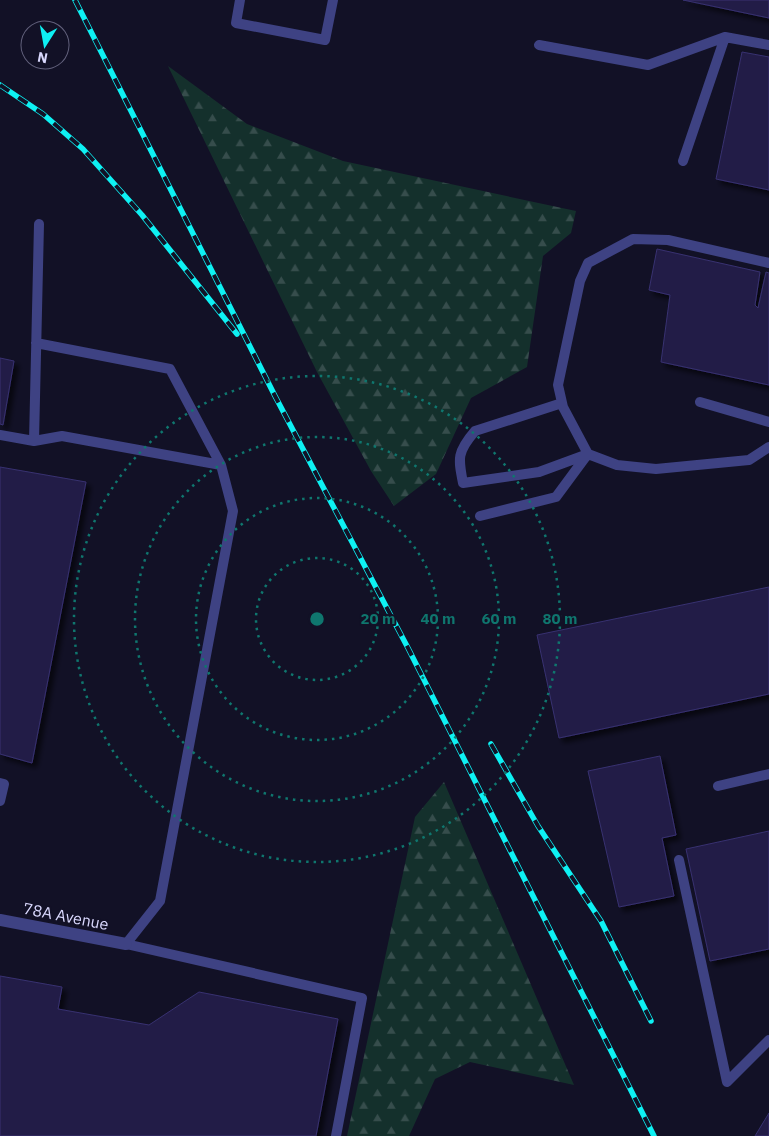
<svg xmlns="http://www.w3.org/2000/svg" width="769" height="1136" font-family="'IBM Plex Sans',sans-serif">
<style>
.forest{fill:url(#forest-firs)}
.building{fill:#221e46;stroke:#383171;filter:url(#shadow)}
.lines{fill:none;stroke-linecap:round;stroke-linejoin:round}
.service{stroke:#3e4283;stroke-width:10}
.minor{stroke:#3e4283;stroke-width:12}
.rail-casing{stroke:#0ef1f3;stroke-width:5.5}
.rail{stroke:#121126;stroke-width:4;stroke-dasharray:11;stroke-linecap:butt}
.ring{fill:none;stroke:#0f766e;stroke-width:2.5;stroke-dasharray:2.5 5}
.labels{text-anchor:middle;stroke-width:4;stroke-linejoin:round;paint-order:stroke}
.street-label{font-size:16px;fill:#d9d8fd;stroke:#121126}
.centre{fill:#0f766e;stroke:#121126;stroke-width:2.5}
.ring-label{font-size:15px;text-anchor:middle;font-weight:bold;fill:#0f766e;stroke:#121126;stroke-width:4;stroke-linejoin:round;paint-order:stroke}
</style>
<defs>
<pattern id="forest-firs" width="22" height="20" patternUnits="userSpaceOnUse" patternTransform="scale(1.25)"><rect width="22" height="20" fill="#14302c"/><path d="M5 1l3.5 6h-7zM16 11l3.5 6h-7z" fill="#364d4c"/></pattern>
<filter id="shadow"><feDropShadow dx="4.5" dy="4.5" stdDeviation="2.5" flood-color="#0009"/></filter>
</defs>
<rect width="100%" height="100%" fill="#121126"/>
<path class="forest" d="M168,66L247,124L343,161L576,211L571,233L543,256L527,367L471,398L436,474L394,506L371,471L317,372Z
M444,782L574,1085L470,1062L435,1079L409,1136H347L415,817Z"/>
<path class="building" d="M683,0H769V18Z
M742,52L769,57V190L716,179Z
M657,249L760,272L755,305L758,308L766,272L769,273V385L661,362L670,295L649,290Z
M0,358L14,361L3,425L0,424Z
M0,467L86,482L32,763L0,754Z
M769,587V694L559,738L537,635Z
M660,756L676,835L662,838L674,896L619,907L588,771Z
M769,831V949L710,961L686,849Z
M0,976L62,987L58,1009L149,1025L199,992L338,1019L316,1136H0Z
M769,1113V1136H755Z"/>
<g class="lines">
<path class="service" d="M240,0L236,23L325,40L333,0
M539,45L648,65L725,37
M683,161L725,37L769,45
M769,263L668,240L633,239L588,263L580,281L558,385L563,407L588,454L617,465L656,469L749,460L769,447
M36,343L170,369L221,465L233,511L160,901L126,944L362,998L336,1136
M700,402L769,422
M562,403L475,431C457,452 458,458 463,483L539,472L588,454
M0,435L34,441L62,436L221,465
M34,441L39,224
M480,516L556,497L587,455
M0,783L4,784L0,801
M718,786L769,774
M679,860L727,1082L769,1040"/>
<path class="minor" d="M0,920L126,944"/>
<defs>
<path id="rail" d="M75,0L275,396L408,648L654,1136
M0,85L43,114L83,149L142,215L237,334
M491,744L538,826L601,921L651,1021"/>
</defs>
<use href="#rail" class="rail-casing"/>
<use href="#rail" class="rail"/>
</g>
<g class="ring">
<circle cx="317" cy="619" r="61"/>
<circle cx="317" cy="619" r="121"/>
<circle cx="317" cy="619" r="182"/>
<circle cx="317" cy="619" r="243"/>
</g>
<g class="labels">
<g class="street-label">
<text transform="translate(66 916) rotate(11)" y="6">78A Avenue</text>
</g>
</g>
<circle cx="317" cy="619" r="8" class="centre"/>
<g class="ring-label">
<text x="378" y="624">20 m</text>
<text x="438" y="624">40 m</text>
<text x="499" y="624">60 m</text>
<text x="560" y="624">80 m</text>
</g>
<g transform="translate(45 45) rotate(191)"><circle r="24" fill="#121126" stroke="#62617c"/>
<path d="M0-4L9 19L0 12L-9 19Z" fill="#0ef1f3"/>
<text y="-8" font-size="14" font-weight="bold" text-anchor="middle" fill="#d9d8fd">N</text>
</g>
</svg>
